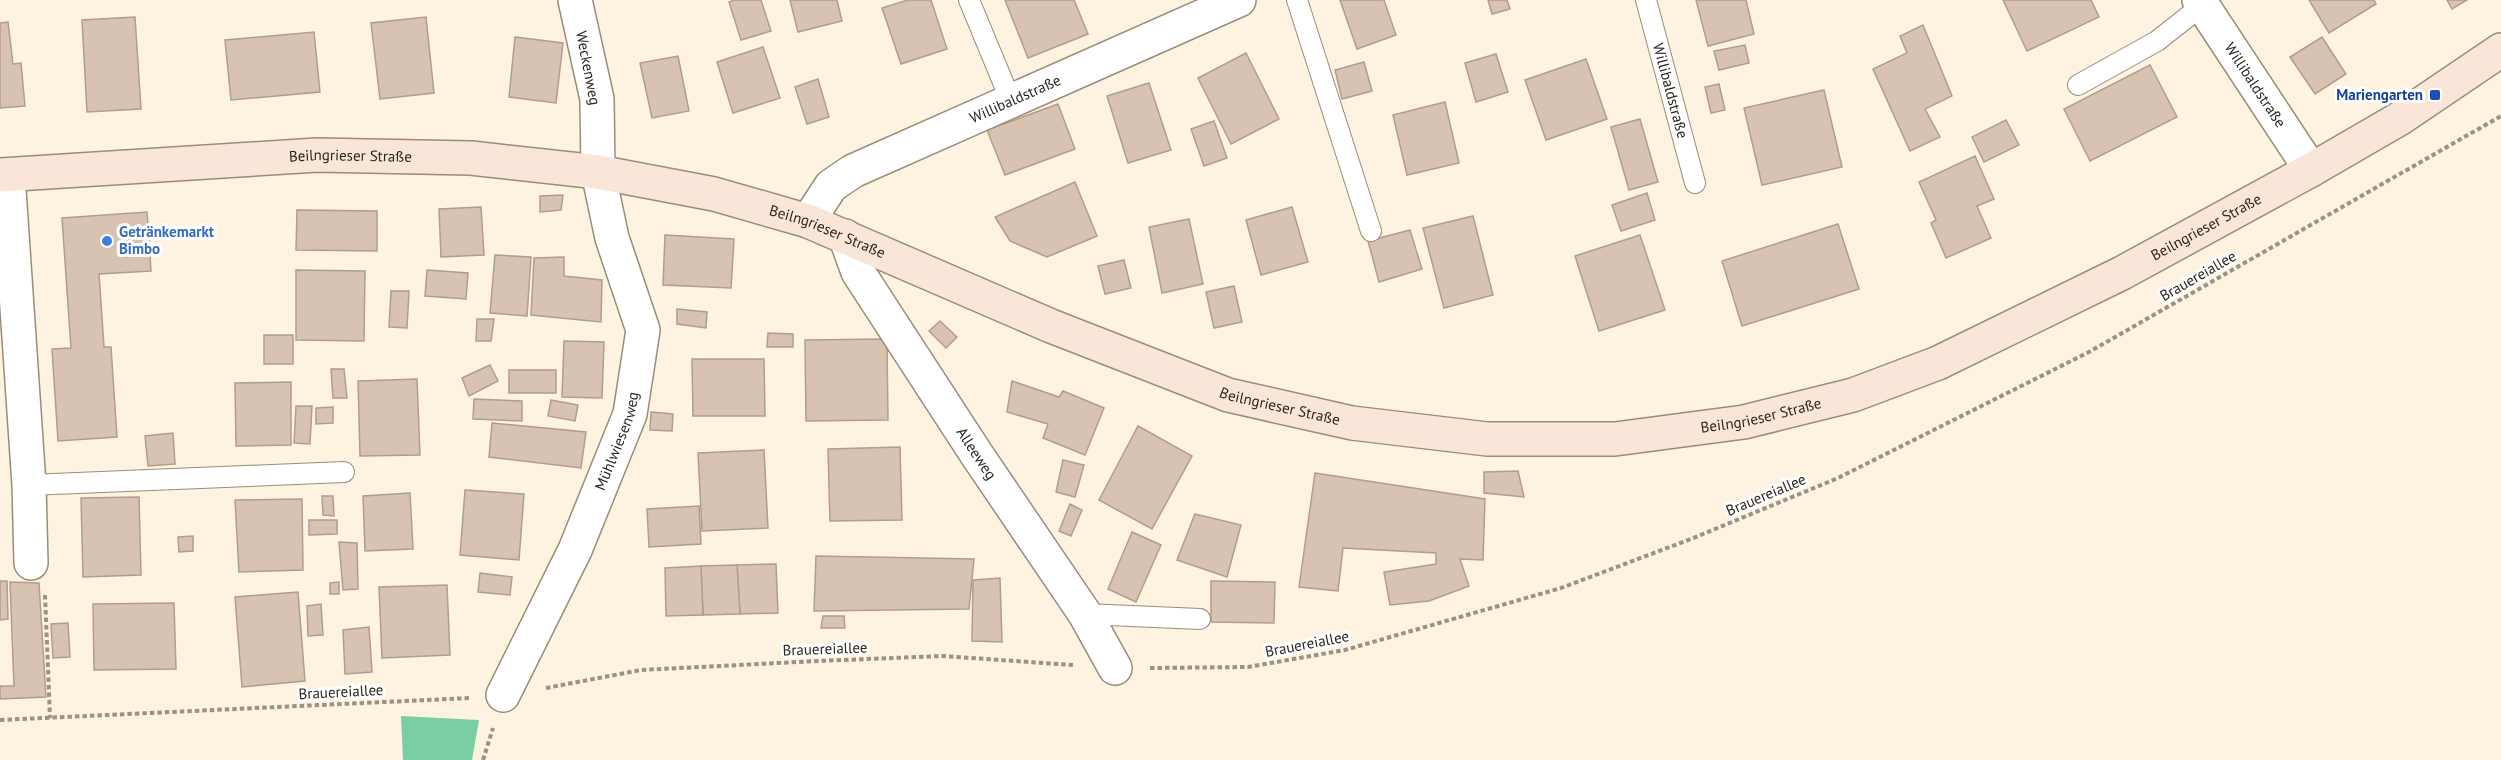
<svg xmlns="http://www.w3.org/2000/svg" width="2501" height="760" font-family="'PT Sans',sans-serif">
	<rect width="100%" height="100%" fill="#fef3e1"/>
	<polygon fill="#79cea3" points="401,716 479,720 472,760 403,760"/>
	<g fill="#d8c2b2" stroke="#b29c8d" stroke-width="1.5">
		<polygon points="735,0 761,0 771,31 741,40 729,2"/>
		<polygon points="790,0 837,0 842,21 798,32"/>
		<polygon points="908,0 931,0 947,49 901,64 882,8"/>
		<polygon points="1005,0 1074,0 1088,34 1028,58"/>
		<polygon points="1340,0 1384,0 1396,35 1357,49"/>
		<polygon points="1488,0 1507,0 1510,9 1492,14"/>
		<polygon points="1696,0 1746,0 1754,34 1708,46"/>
		<polygon points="2003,0 2091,0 2099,17 2027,51"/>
		<polygon points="2309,0 2374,0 2376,4 2329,33"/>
		<polygon points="2447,0 2467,0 2452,9"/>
		<polygon points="135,17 141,109 87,112 82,20"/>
		<polygon points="426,17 434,93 380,99 371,23"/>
		<polygon points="8,22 13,64 21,63 25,106 0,108 0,23"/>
		<polygon points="1923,25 1952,96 1925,109 1940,137 1910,151 1873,69 1907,53 1900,36"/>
		<polygon points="314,32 320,92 231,100 225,40"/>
		<polygon points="515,37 563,43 556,103 509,97"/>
		<polygon points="2322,37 2346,74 2315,94 2290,57"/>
		<polygon points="1745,45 1749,63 1719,70 1714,51"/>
		<polygon points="763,47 780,98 733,113 717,62"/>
		<polygon points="1246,53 1279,119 1231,144 1198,78"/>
		<polygon points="1496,54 1508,92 1476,102 1465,63"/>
		<polygon points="678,56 689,111 652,118 640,63"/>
		<polygon points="1586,59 1607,119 1546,140 1525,80"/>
		<polygon points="1364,62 1372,91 1342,99 1335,70"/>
		<polygon points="2150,65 2177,117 2090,161 2064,109"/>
		<polygon points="818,79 829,117 807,124 795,87"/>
		<polygon points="1149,83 1171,150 1128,163 1107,96"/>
		<polygon points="1719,84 1725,110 1711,113 1705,87"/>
		<polygon points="1824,90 1842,167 1762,185 1744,108"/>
		<polygon points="1445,102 1459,163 1407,175 1393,115"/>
		<polygon points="1058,104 1075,149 1005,175 987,130"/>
		<polygon points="1640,119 1658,182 1629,190 1611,127"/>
		<polygon points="2006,120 2019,145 1984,162 1972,137"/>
		<polygon points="1214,121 1227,158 1204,166 1191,129"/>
		<polygon points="1975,156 1994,199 1977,206 1991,238 1946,258 1931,223 1936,220 1919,182"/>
		<polygon points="1075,182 1097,236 1047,257 1010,241 995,217"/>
		<polygon points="1647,193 1655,220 1621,231 1612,205"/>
		<polygon points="563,195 561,210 540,212 540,196"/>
		<polygon points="481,207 484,255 441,257 439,209"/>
		<polygon points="1292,207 1308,262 1261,275 1246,220"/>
		<polygon points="297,210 377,211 377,251 296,250"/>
		<polygon points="147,212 151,271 99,274 104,347 111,347 117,437 58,441 52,349 71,348 62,218"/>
		<polygon points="1473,216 1493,295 1444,308 1423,228"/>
		<polygon points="1189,219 1203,284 1162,293 1149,227"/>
		<polygon points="1838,224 1859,289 1742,326 1722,261"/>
		<polygon points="1410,230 1422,269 1379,282 1368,241"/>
		<polygon points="665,235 734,239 731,288 663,285"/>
		<polygon points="1640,235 1665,310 1599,331 1575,256"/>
		<polygon points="495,255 531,257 527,316 490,313"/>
		<polygon points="564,257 564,276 602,280 601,322 531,315 534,258"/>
		<polygon points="1124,260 1131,288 1105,294 1098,266"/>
		<polygon points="296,270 365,271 364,341 296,340"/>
		<polygon points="427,270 468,273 466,299 425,296"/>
		<polygon points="1234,286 1242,322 1214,328 1206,292"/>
		<polygon points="391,291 409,291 407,328 389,327"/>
		<polygon points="677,309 707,312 706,328 677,324"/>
		<polygon points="477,319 494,319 491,341 476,341"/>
		<polygon points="940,321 957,337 946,348 929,331"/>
		<polygon points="768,333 793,334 793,347 767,347"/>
		<rect x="264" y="335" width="29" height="29"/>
		<polygon points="887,339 888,420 806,421 805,340"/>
		<polygon points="564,341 604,342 602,398 562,397"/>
		<polygon points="692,359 764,359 765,416 693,416"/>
		<polygon points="490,365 498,381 469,396 462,378"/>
		<polygon points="331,369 344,369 347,398 333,398"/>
		<rect x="509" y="370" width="47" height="23"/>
		<polygon points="417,379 420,455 360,456 358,381"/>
		<polygon points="1012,381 1059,397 1063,391 1104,408 1085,455 1043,438 1048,424 1007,412"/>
		<polygon points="291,382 291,445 236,446 235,383"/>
		<polygon points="474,399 522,401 522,421 473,419"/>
		<polygon points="551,400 578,405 575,421 548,416"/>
		<polygon points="296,406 312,406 310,444 294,443"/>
		<polygon points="333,407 333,423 316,424 316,408"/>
		<polygon points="651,412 673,414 672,431 650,430"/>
		<polygon points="492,423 586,432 581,468 489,457"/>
		<polygon points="1138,426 1192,456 1152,529 1099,500"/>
		<polygon points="173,433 175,464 148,466 145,436"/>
		<polygon points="900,447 902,520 830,521 828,449"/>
		<polygon points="764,450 768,528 702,531 698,453"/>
		<polygon points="1063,460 1084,465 1075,497 1056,492"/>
		<polygon points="1518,471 1524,497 1484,493 1484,472"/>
		<polygon points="1315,473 1485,499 1483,560 1460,559 1469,586 1429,601 1390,605 1384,572 1436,564 1436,553 1343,548 1338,591 1299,587"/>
		<polygon points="465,490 524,494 519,560 460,555"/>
		<polygon points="410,493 413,549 365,551 363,496"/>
		<polygon points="322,496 333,496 334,516 323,515"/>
		<polygon points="139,497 141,575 83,577 81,498"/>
		<polygon points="302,499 303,570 239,572 235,500"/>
		<polygon points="1070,504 1082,510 1071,536 1059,531"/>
		<polygon points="699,506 701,544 649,547 647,509"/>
		<polygon points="1195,514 1241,525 1227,577 1177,560"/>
		<polygon points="309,520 337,520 337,534 309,535"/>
		<polygon points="1132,532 1161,545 1136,602 1108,589"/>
		<polygon points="193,536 193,551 179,552 178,537"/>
		<polygon points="339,542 357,543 358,589 343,590"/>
		<polygon points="816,556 974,559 969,609 814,611"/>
		<polygon points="776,564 778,613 740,614 737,565"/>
		<polygon points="737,565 740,614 703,615 701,566"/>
		<polygon points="701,566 703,615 666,616 665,568"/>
		<polygon points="480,573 512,577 510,595 478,592"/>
		<polygon points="1000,578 1002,642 972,641 973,580"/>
		<polygon points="0,581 7,581 8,619 0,620"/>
		<polygon points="1211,581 1275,582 1274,623 1211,622"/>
		<polygon points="10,582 39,583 46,697 0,699 0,686 14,686"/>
		<polygon points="339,582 339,594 330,594 330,583"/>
		<polygon points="447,585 450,655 382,658 379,587"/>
		<polygon points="298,592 305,681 242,687 235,597"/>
		<polygon points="174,603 176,669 94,670 93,604"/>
		<polygon points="321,604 323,635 308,636 307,606"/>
		<polygon points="823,616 844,616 845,628 821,628"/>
		<polygon points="68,623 70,657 53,658 51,624"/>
		<polygon points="369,627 372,672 345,674 343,630"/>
	</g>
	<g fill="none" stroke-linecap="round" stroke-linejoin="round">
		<g stroke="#998d78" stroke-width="22">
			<g id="lane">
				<polyline points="969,0 1010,99"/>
				<polyline points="1297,0 1371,231"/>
				<path id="s1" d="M1646,0L1695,183"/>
				<polyline points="2078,85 2157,41 2209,0"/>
				<polyline points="29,485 344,472"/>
				<polyline points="1085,614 1200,619"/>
			</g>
		</g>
		<g stroke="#998d78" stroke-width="36">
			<g id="street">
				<path id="s2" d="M2199,0L2311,170"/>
				<polyline points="8,175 29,485 31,563"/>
				<path id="s3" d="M808,221L831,186L853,171L1239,0"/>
				<path id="s4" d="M845,236L858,272L977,455L1085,614L1115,668"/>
				<path id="s5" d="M503,695L575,550L630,414L643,330L612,238L598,172L597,99L575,0"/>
			</g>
		</g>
		<g stroke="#998d78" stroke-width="36">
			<g id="secondary">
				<path id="s6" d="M0,175L317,155L471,158L598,172L714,194L808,221L1051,326L1228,395L1352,423L1487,439H1615L1744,422L1853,395L1938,363L2122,273L2311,170L2399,119L2501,50"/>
			</g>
		</g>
		<g stroke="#9a9285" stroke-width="4" stroke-dasharray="4.5 3" stroke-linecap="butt">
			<polyline points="45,595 50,718"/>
			<polyline points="1150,668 1248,667 1345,650 1561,588 1691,539 1838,478 2089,352 2501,116"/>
			<polyline points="546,688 641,670 818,661 942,656 1073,665"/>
			<polyline points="0,720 470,698"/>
			<polyline points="483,760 493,728"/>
		</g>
		<use href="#lane" stroke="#fff" stroke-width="20"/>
		<use href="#street" stroke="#fff" stroke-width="33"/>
		<use href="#secondary" stroke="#fae6d8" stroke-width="33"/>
	</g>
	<rect fill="#1a4fb4" stroke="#fff" stroke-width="2" x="2429" y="89" width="12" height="12" rx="3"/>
	<circle fill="#3f7fe0" stroke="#fff" stroke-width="2" cx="107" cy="241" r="6"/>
	<g text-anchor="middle" stroke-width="6" stroke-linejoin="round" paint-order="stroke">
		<g font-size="15" fill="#2b261e" stroke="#fff">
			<text transform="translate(588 68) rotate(79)" y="5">Weckenweg</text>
			<text dy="5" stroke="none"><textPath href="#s2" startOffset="102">Willibaldstraße</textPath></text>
			<text dy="5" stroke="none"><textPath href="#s1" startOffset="94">Willibaldstraße</textPath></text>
			<text dy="5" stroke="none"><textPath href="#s3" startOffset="246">Willibaldstraße</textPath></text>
			<text dy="5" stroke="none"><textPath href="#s6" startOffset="351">Beilngrieser Straße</textPath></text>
			<text dy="5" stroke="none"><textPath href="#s6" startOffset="2295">Beilngrieser Straße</textPath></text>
			<text dy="5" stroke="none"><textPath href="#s6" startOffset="837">Beilngrieser Straße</textPath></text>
			<text transform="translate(2198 276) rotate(-30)" y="5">Brauereiallee</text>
			<text dy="5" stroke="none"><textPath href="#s6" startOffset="1323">Beilngrieser Straße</textPath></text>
			<text dy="5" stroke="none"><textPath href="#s6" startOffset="1809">Beilngrieser Straße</textPath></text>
			<text dy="5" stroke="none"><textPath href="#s5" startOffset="279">Mühlwiesenweg</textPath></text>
			<text dy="5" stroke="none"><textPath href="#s4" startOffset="255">Alleeweg</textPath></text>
			<text transform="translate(1766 495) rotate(-23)" y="5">Brauereiallee</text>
			<text transform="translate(1307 644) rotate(-11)" y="5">Brauereiallee</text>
			<text transform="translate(825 649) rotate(-2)" y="5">Brauereiallee</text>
			<text transform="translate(341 692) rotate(-3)" y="5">Brauereiallee</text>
		</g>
		<g font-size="15" font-weight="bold" fill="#164399" stroke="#fff" text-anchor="end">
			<text x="2423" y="100">Mariengarten</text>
		</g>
		<g font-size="15" font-weight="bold" fill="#366cbe" stroke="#fff" text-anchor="start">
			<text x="119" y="237">Getränkemarkt<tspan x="119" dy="17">Bimbo</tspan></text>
		</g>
	</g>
</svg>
